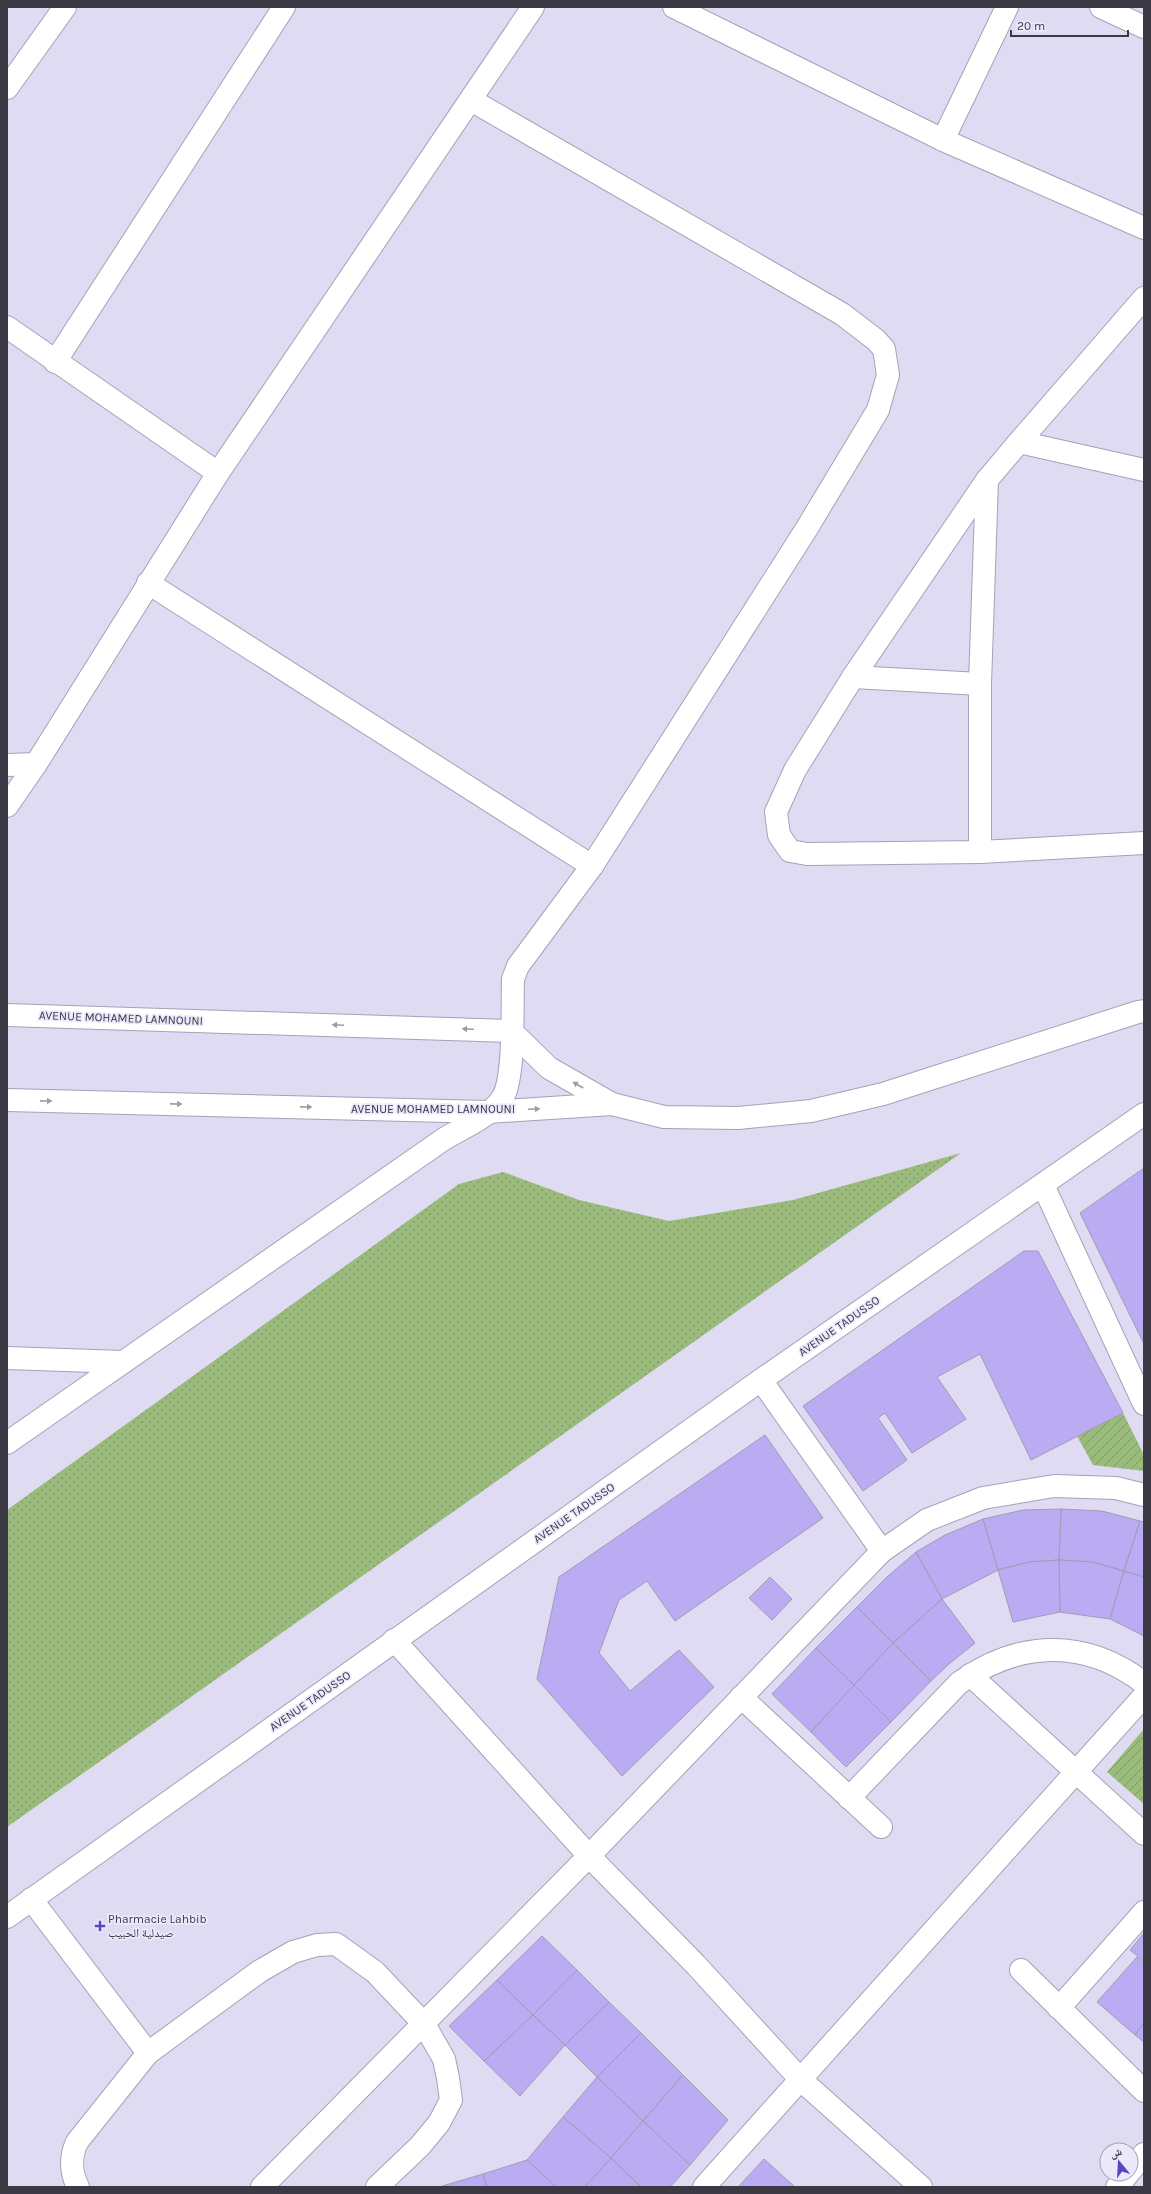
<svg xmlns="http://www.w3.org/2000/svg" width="1151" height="2194" font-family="Karla,'Noto Naskh Arabic',sans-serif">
	<defs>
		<pattern id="grass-dots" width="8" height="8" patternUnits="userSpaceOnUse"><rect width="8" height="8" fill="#9abb7c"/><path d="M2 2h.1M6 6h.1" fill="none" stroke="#7f9967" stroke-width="1.8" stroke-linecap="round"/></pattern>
		<pattern id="garden-furrows" width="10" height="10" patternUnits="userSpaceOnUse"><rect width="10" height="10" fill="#9abb7c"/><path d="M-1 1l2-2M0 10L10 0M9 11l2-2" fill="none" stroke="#7f9967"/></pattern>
	</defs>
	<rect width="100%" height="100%" fill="#dfdbf3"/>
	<polygon fill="url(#grass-dots)" points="961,1153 7,1827 7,1510 459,1184 503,1172 579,1200 669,1221 793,1200"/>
	<g fill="url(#garden-furrows)">
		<polygon points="1123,1413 1144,1455 1144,1471 1093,1465 1077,1436"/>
		<polygon points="1144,1729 1144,1804 1107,1772"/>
	</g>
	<g fill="#baabf3" stroke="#a09cb3">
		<polygon points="1144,1168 1144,1344 1080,1213"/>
		<polygon points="1024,1251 1038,1251 1123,1413 1031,1460 980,1354 937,1377 966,1419 912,1453 885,1413 878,1418 907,1460 863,1491 803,1406"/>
		<polygon points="765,1435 823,1518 675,1621 647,1581 619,1600 599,1653 630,1691 679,1650 714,1687 622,1776 537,1679 559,1577"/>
		<polygon points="1061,1509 1102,1511 1140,1521 1124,1571 1092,1562 1059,1560"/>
		<polygon points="1061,1509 1059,1560 1029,1562 998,1570 983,1519 1023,1510"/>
		<polygon points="983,1519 998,1570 942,1599 916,1552 945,1535"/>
		<polygon points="1140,1521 1144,1522 1144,1577 1124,1571"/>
		<polygon points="916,1552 942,1599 893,1643 857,1607 888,1576"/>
		<polygon points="1059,1560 1092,1562 1124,1571 1110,1619 1060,1612"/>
		<polygon points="1059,1560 1060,1612 1013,1622 998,1570 1029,1562"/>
		<polygon points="1124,1571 1144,1577 1144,1636 1110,1619"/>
		<polygon points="770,1577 792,1599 772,1620 749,1598"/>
		<polygon points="942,1599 975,1643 949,1664 931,1681 893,1643"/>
		<polygon points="857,1607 893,1643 854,1685 816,1648"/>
		<polygon points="893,1643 931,1681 891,1722 854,1685"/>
		<polygon points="816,1648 854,1685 811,1732 772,1694"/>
		<polygon points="854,1685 891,1722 846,1767 811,1732"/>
		<polygon points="1144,1933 1144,1961 1130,1950"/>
		<polygon points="542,1936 577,1970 533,2015 497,1980"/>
		<polygon points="1137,1957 1144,1963 1144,2023 1135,2035 1097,2002"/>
		<polygon points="577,1970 609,2002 565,2045 533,2015"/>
		<polygon points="497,1980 533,2015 484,2061 449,2026"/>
		<polygon points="609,2002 641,2033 597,2077 565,2045"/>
		<polygon points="533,2015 565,2045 520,2096 484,2061"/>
		<polygon points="1144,2023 1144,2042 1135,2035"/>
		<polygon points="641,2033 683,2075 643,2121 597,2077"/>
		<polygon points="683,2075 728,2120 690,2165 643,2121"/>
		<polygon points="597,2077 643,2121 611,2158 563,2117"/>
		<polygon points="563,2117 611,2158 585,2187 556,2187 527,2160"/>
		<polygon points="643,2121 690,2165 670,2187 641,2187 611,2158"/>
		<polygon points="611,2158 641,2187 585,2187"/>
		<polygon points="764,2159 795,2187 738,2187"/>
		<polygon points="527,2160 556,2187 487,2187 483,2174"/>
		<polygon points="483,2174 487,2187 439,2187"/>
	</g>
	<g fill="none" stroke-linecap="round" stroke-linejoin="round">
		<g stroke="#a5a1b7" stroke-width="24">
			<g id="minor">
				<polyline points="674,7 943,140 1144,228"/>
				<polyline points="1101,7 1144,27"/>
				<polyline points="7,88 65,7"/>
				<polyline points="943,140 1007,7"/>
				<polyline points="1144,298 1019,442 987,480 853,677 795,770 776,812 779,835 790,851 807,854 980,852 1144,843"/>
				<polyline points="7,327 218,473"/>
				<polyline points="55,362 284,7"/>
				<polyline points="1019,442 1144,470"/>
				<polyline points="148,583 592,866"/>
				<polyline points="853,677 980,684"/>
				<polyline points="7,765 36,764"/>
				<polyline points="7,806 36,764 218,473 533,7"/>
				<polyline points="980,852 980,684 987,480"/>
				<polyline points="7,1015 511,1031 549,1068 612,1104 664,1117 738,1118 811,1111 883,1094 1138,1012 1144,1011"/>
				<polyline points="7,1100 488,1112 612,1104"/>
				<polyline points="1043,1185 1144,1404"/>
				<polyline points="7,1358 123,1362"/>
				<polyline points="761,1380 882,1551"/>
				<path d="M7,1443L444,1139C462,1128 492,1116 503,1097C515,1076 512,1006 513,979L518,966L592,866L807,528L878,410L888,375L884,349L876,340L842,314L471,100"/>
				<polyline points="394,1640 589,1856 696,1965 801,2080 921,2187"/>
				<polyline points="970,1675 1144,1834"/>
				<polyline points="741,1697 881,1827"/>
				<path d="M849,1798L959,1683C1019,1640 1085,1638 1144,1683"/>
				<polyline points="31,1899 148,2053"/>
				<polyline points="7,1917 761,1380 1144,1114"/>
				<polyline points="1021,1970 1144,2091"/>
				<polyline points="1059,2008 1144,1912"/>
				<polyline points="1131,2170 1144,2154"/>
				<path d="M78,2187C70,2171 70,2157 77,2142L148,2053L260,1971L293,1952L317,1945L336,1944L375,1972L424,2024L444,2059L448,2078L451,2100L439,2123L420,2146L377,2187"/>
				<polyline points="262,2187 589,1856 882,1551 927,1520 983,1498 1054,1486 1116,1488 1144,1495"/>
				<polyline points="704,2187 1144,1696"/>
				<polyline points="1117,2187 1128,2174"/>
			</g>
		</g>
		<use href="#minor" stroke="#fff" stroke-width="22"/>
	</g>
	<defs><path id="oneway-solid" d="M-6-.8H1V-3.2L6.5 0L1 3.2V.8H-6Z"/></defs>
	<g fill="#9d9ca1">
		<use href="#oneway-solid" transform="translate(338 1025) rotate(-178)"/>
		<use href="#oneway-solid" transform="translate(468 1029) rotate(-178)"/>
		<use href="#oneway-solid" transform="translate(578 1085) rotate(-150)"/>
		<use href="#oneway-solid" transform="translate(46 1101) rotate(1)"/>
		<use href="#oneway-solid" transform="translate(176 1104) rotate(1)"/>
		<use href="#oneway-solid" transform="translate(306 1107) rotate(1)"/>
		<use href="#oneway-solid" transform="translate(534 1109) rotate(-3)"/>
	</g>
	<path fill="#5f44bd" stroke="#ece8fc" stroke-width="1.5" d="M98 1920h4v4h4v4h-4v4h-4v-4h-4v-4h4z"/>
	<g text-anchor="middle" stroke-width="3.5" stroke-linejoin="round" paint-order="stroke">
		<g font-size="12" fill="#3b3943" stroke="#ece8fc">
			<text transform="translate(121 1018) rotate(2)" y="4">AVENUE MOHAMED LAMNOUNI</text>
			<text x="433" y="1113">AVENUE MOHAMED LAMNOUNI</text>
			<text transform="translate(839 1326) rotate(-35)" y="4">AVENUE TADUSSO</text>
			<text transform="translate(574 1513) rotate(-35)" y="4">AVENUE TADUSSO</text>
			<text transform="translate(310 1701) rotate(-35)" y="4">AVENUE TADUSSO</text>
		</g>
		<g font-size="12" fill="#3b3943" stroke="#ece8fc" text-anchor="start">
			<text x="108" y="1923">Pharmacie Lahbib<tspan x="108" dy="14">صيدلية الحبيب</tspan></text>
		</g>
	</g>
	<rect width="1151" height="2194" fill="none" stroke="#3b3943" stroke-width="16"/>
	<g transform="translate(1119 2162) rotate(342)"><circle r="19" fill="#ece8fc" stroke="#a5a2b2"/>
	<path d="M0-3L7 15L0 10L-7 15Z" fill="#5f44bd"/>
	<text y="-6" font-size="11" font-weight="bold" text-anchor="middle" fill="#3b3943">ش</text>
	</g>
	<path d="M1011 30v6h117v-6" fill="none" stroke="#3b3943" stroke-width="2"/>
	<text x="1017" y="30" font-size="12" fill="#3b3943" stroke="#ece8fc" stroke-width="3" paint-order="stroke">20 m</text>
</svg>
